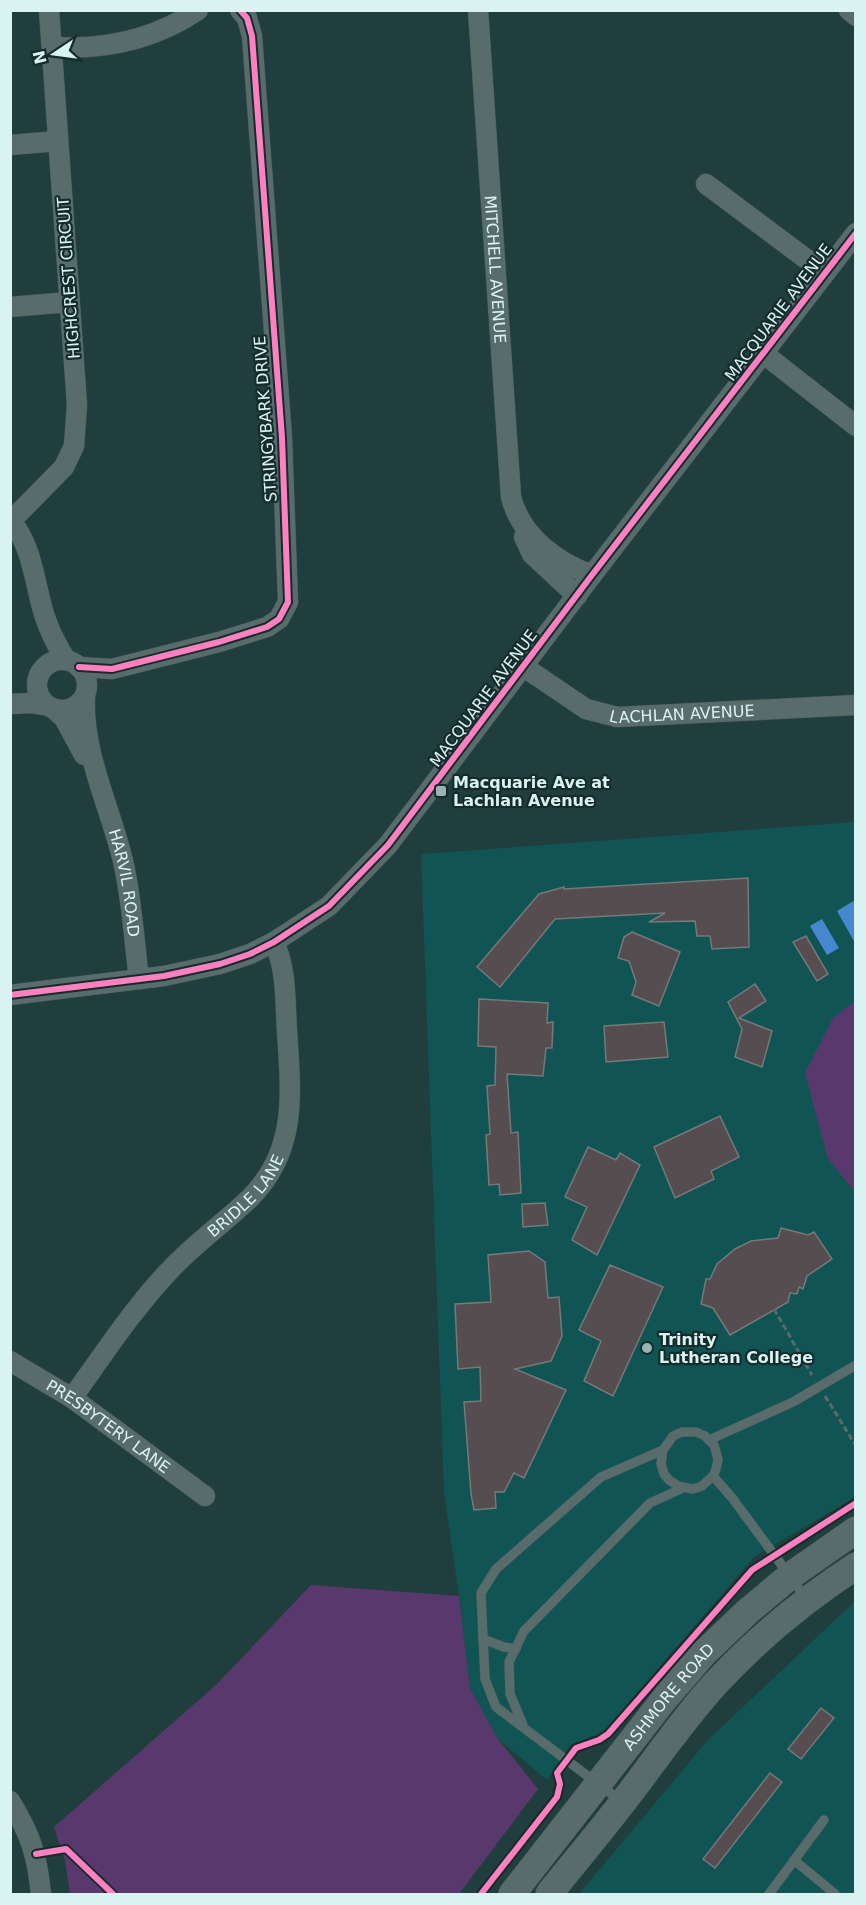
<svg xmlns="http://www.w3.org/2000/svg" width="866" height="1905" font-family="'DejaVu Sans',sans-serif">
	<rect width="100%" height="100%" fill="#203e3d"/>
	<g fill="#105453">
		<polygon points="855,822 855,1497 754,1557 603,1732 570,1745 547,1780 498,1739 470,1688 459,1596 444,1493 421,854"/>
		<polygon points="855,1601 855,1894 579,1894 707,1741"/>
	</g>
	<g fill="#59396d">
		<polygon points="855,1001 855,1192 828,1159 805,1073 833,1018"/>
		<polygon points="311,1585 459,1596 470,1688 498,1739 538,1789 459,1894 70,1894 65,1860 54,1827 216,1685"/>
	</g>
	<g fill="#4787d0">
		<polygon points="855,900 855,943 837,911"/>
		<polygon points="822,919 839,948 827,955 810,926"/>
	</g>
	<g fill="#554d50" stroke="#75797a" stroke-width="1.5">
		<polygon points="748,878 749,947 712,949 710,936 697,936 695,921 649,922 665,913 555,919 500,987 477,967 539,894 564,887 564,889"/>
		<polygon points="632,932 680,952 659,1006 632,995 636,982 629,961 618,958 624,937"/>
		<polygon points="806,936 828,974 817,981 793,942"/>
		<polygon points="755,984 766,1001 739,1018 772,1031 762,1067 735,1057 742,1029 728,1002"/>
		<polygon points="479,999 548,1003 547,1023 553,1022 552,1048 546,1048 543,1076 507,1074 511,1133 518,1132 521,1193 500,1195 499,1184 489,1185 486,1135 490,1134 487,1086 495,1085 496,1047 478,1046"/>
		<polygon points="664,1022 668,1057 606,1062 604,1026"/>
		<polygon points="720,1116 739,1157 711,1171 714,1179 675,1198 654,1147"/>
		<polygon points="588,1147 616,1160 620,1153 640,1165 597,1255 572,1240 587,1207 565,1197"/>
		<polygon points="545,1203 548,1225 523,1227 522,1204"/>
		<polygon points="781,1228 808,1235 814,1232 832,1259 807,1276 803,1289 799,1287 797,1294 790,1293 788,1302 730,1335 713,1308 701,1304 706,1279 710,1279 717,1264 735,1249 751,1241 778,1238"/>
		<polygon points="529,1251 545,1262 548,1298 559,1297 562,1336 551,1361 515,1369 566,1390 524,1478 514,1473 504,1492 495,1492 496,1508 474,1510 471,1494 464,1402 481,1401 480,1367 458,1369 455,1304 491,1302 488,1255"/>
		<polygon points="610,1265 663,1287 613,1396 584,1381 601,1341 579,1330"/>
		<polygon points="821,1708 834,1718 801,1759 788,1749"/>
		<polygon points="770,1773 782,1782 715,1868 703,1859"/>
	</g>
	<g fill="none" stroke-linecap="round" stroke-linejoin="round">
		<g stroke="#425959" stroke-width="10">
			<g id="service">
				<polyline points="709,1440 793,1402 856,1365"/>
				<polyline points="713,1476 733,1499 806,1598"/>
				<polyline points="483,1639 504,1647 516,1649"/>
				<polyline points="523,1725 510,1694 509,1662 524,1631 650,1503 683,1488"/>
				<polyline points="621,1801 496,1707 485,1679 481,1593 496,1569 601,1477 663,1450 673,1436 682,1432 696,1432 705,1436 714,1445 718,1459 716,1469 713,1476 702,1486 693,1489 678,1486 669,1480 664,1474 661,1464 663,1450"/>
				<polyline points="794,1860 835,1894"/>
				<polyline points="769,1894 824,1820"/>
			</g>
		</g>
		<g stroke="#425959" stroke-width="21">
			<g id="minor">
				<path id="s1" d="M478,10L511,497C521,536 556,562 592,575"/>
				<polyline points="849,10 856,16"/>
				<path d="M52,47C104,50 154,40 198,10"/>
				<polyline points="10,145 58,141"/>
				<polyline points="706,184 825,273"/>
				<polyline points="10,307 69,302"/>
				<polyline points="764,354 856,426"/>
				<path d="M10,520C33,546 34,582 44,614C49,630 57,646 66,660"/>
				<polyline points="11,521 64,467 74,446 77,405 49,10"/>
				<polyline points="524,537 532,554 577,596"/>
				<circle cx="62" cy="685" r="25"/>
				<polyline points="79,667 112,669 219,642 267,627 279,619 288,602 282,438 252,36 247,18 240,10"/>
				<path id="s2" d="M524,667L586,709L617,717L856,705"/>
				<path id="s3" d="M85,696C82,753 110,806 123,861C132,899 134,940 139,979"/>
				<polyline points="10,704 31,703 48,706"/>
				<polyline points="55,710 64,718 84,755"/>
				<polyline points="10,995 164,976 220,964 250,954 274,942 329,906 388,845 592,575 856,233"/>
				<path id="s4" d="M10,1361L72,1398L205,1496"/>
				<path id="s5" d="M72,1398C103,1355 133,1309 169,1271C194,1244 224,1223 250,1198C298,1150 291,1093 287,1031C285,1001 287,970 274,942"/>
				<path d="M10,1801C31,1835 37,1855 41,1894"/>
			</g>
		</g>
		<g stroke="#425959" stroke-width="28">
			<g id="secondary">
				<path id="s6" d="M512,1894L666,1697L704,1653L747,1612L790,1576L856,1530"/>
				<path d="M549,1894C573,1864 599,1833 623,1802C654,1762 682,1720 716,1683C757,1639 805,1599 856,1566"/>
			</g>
		</g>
		<g stroke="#576b6b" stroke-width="3" stroke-dasharray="6 3" stroke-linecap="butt">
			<polyline points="774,1309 812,1375"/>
			<polyline points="825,1396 856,1446"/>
		</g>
		<use href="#service" stroke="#586c6c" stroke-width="9"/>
		<use href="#minor" stroke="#586c6c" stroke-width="20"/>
		<use href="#secondary" stroke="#586c6c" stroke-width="27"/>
		<g stroke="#162c2c" stroke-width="10">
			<g id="cycleway">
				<polyline points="79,667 112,669 219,642 267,627 279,619 288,602 282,438 252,36 247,18 240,10"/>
				<polyline points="10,995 164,976 220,964 250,954 274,942 329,906 388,845 592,575 856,233"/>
				<polyline points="36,1854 66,1849 113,1894"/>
				<polyline points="481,1894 557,1797 560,1784 557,1773 576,1748 599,1740 608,1734 752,1570 856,1503"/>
			</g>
		</g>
		<use href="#cycleway" stroke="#ff80c0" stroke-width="6"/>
	</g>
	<g fill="#98b4b3" stroke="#162c2c" stroke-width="2">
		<rect x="435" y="785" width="12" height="12" rx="3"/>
		<circle cx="647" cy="1348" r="6"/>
	</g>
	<g text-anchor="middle" stroke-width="4.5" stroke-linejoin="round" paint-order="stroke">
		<g font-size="16" fill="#d8f3f2" stroke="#162c2c">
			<text dy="6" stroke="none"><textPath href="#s1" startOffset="260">MITCHELL AVENUE</textPath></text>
			<text transform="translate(68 278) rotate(-94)" y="6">HIGHCREST CIRCUIT</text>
			<text transform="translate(778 312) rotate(-53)" y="6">MACQUARIE AVENUE</text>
			<text transform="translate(265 419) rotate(-94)" y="6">STRINGYBARK DRIVE</text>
			<text transform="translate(483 698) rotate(-53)" y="6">MACQUARIE AVENUE</text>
			<text dy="6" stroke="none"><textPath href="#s2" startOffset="172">LACHLAN AVENUE</textPath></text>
			<text dy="6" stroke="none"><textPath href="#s3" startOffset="192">HARVIL ROAD</textPath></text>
			<text dy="6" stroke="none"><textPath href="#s5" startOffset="268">BRIDLE LANE</textPath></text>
			<text dy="6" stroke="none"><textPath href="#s4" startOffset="118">PRESBYTERY LANE</textPath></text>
			<text dy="6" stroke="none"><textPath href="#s6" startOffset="252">ASHMORE ROAD</textPath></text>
		</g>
		<g font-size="16" font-weight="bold" fill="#d8f3f2" stroke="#162c2c" text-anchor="start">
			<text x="453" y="788">Macquarie Ave at<tspan x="453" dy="18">Lachlan Avenue</tspan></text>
			<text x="659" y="1345">Trinity<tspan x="659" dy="18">Lutheran College</tspan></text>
		</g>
	</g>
	<rect width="866" height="1905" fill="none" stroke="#d8f3f2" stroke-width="24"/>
	<g transform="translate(54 54) rotate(257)" stroke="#162c2c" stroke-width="4.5" paint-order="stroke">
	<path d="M0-4.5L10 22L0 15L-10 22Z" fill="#d8f3f2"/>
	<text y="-9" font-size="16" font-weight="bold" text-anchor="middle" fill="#d8f3f2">N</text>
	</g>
</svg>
